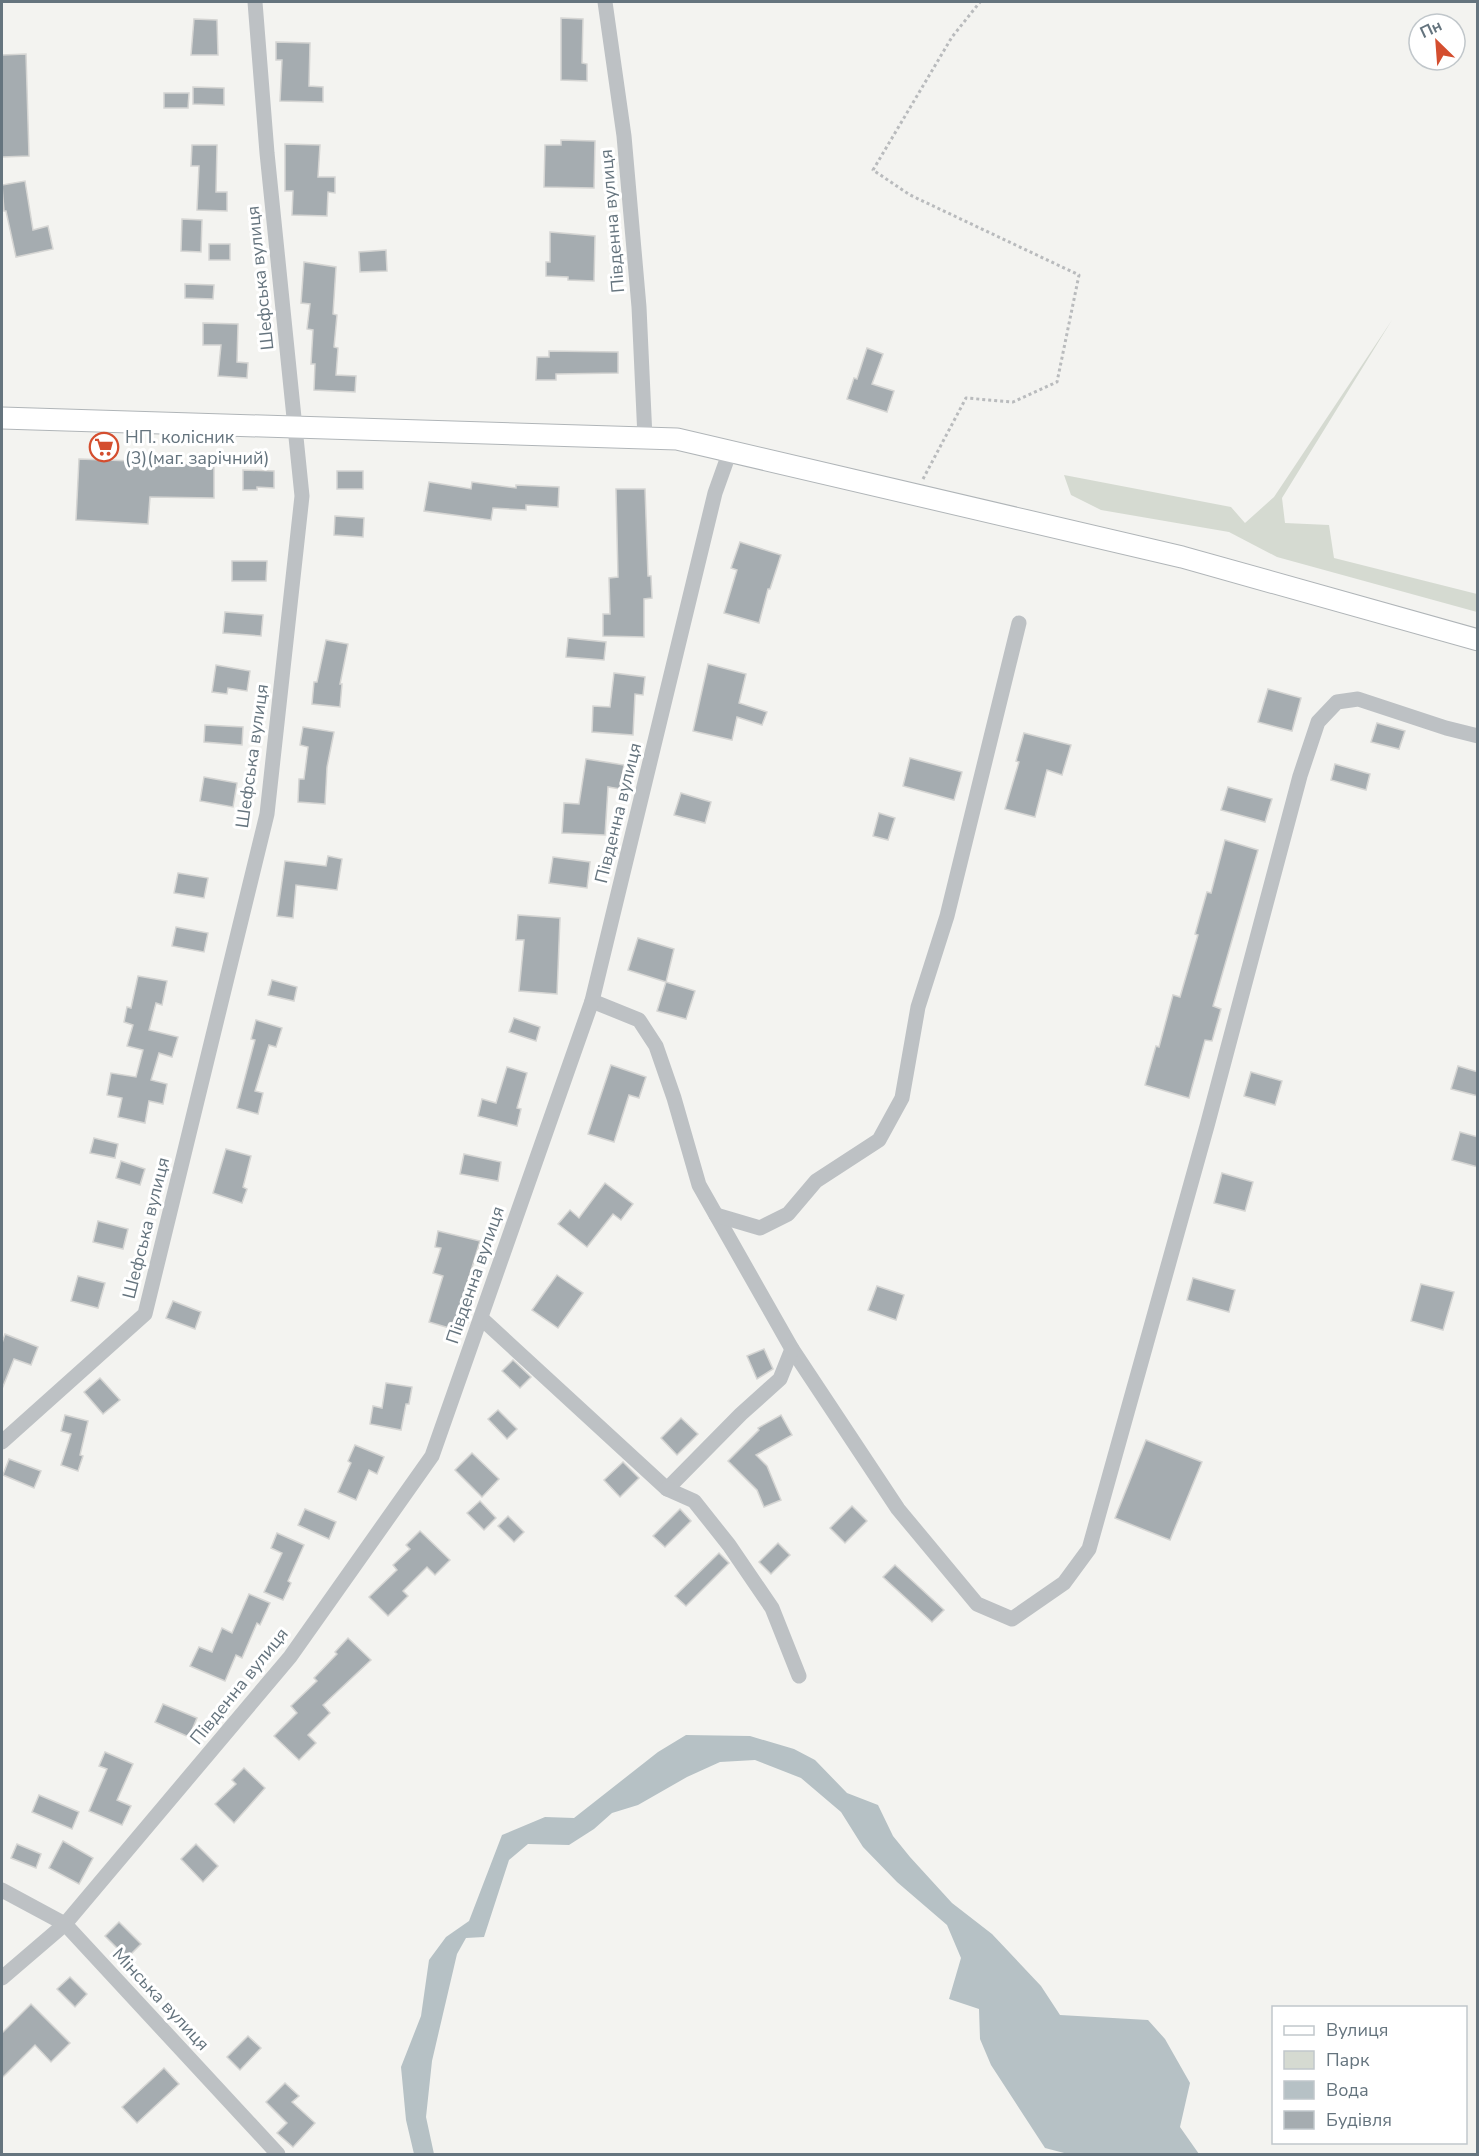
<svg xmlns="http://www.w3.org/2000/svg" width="1479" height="2156" font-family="'Nunito Sans',sans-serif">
	<rect width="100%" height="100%" fill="#f3f3f0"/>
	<polygon fill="#d5dad1" points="1392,320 1282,498 1285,523 1329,525 1334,558 1477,594 1477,612 1277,557 1229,532 1101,510 1071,495 1064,475 1231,507 1245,523 1274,497"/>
	<polygon fill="#b6c1c5" points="686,1735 750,1736 794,1749 815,1760 847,1793 878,1805 893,1836 910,1857 952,1903 992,1934 1041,1986 1060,2015 1148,2020 1165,2039 1190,2083 1180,2127 1199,2154 1068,2154 1045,2148 991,2065 980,2039 979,2009 949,1999 961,1958 947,1925 897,1882 863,1847 841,1812 801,1778 755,1760 720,1762 687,1777 638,1805 612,1813 594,1829 569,1845 528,1844 509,1860 484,1937 466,1938 457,1954 432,2061 426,2117 434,2154 414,2154 406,2120 401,2067 421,2016 429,1960 446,1937 469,1921 502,1835 545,1817 574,1818 658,1752"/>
	<g fill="#a5acb0" stroke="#d5d5d3" stroke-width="1.5">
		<polygon points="561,18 583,19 582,63 587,64 587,81 561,80"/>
		<polygon points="194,19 217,20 218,55 191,55"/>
		<polygon points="276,42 310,43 309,86 323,87 323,102 280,101 282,60 276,60"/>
		<polygon points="26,54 29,156 2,157 2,55"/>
		<polygon points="193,87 224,88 224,105 193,104"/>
		<polygon points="164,93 189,93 188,108 164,108"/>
		<polygon points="561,140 595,141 594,188 544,187 545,145 561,145"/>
		<polygon points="285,144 320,145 318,177 335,177 335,193 328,192 327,216 292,215 293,191 285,191"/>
		<polygon points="192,145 217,145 216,192 227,192 227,211 197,210 199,166 191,166"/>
		<polygon points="25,181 33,230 48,226 53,249 16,257 6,211 4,211 2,185"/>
		<polygon points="182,219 202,220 201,252 181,251"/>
		<polygon points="550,232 595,236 594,281 568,280 568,277 546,276 546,262 550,262"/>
		<rect x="209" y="244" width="21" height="16"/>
		<polygon points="386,250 387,271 360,272 359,252"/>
		<polygon points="304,262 336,267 333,314 337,315 334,347 338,348 336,375 356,376 355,392 314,390 315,364 311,364 313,330 307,329 310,304 301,303"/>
		<polygon points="185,284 214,285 213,299 185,298"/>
		<polygon points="203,323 238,324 237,362 248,363 247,378 218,376 221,345 203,345"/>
		<polygon points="867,348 883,354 872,384 894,391 887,412 847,399 854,378 857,379"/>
		<polygon points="549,351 618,352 618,373 556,374 556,380 536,380 537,357 549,357"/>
		<polygon points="79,459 214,464 214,498 150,497 148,524 76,520"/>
		<polygon points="243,470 274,471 274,488 257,487 257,490 243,490"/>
		<rect x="337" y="471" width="26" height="18"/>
		<polygon points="429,482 471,489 472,482 516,488 516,485 559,487 558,507 526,505 526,510 493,508 491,520 424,511"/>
		<polygon points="616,489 645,489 648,576 651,576 652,598 644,599 644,637 603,636 603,614 610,614 609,578 618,577"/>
		<polygon points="335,516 364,518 363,537 334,535"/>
		<polygon points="740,542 781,555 770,589 768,589 759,623 724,613 737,570 731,568"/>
		<polygon points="232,561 267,561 266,581 232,581"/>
		<polygon points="225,612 263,615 261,636 223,633"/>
		<polygon points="568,638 606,642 604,660 566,657"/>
		<polygon points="326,640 348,644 340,684 342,684 340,707 312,704 314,682 317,682"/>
		<polygon points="708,664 746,674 739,703 767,712 762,725 737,717 732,740 693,731"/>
		<polygon points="216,665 250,671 247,691 228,688 227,694 212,692"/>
		<polygon points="614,673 645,677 643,695 635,694 633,735 592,732 593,706 610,707"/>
		<polygon points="1268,689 1301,698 1292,731 1258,722"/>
		<polygon points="1377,723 1405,731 1399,749 1371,742"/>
		<polygon points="205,725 243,727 242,745 204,742"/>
		<polygon points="303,727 334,732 327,767 325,804 298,802 299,779 304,779 308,747 300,745"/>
		<polygon points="1024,733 1071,745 1062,775 1047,770 1035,817 1005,809 1019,762 1016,761"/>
		<polygon points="910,758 962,772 954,800 903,786"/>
		<polygon points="586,759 624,765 620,789 608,787 605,835 562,833 564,803 579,804"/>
		<polygon points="1335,764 1370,774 1366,790 1331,780"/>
		<polygon points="204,777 237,783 233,807 200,801"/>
		<polygon points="1228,787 1272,799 1265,822 1221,810"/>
		<polygon points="681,793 711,802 705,823 674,815"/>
		<polygon points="879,813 895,818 888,840 873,836"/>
		<polygon points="1225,840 1258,850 1213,1006 1221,1009 1212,1041 1205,1040 1189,1098 1145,1085 1156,1046 1159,1047 1173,995 1180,997 1198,935 1195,934 1207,892 1211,893"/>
		<polygon points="328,856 342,859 337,890 296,885 293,918 277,916 285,861 326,866"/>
		<polygon points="553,857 590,862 587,888 549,883"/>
		<polygon points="178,873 208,878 204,898 174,893"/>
		<polygon points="518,915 560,918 557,994 519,991 524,940 516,940"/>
		<polygon points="176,927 208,933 204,952 172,946"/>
		<polygon points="638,938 674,949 666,982 628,970"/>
		<polygon points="138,976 167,981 162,1005 156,1003 149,1030 178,1037 172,1057 159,1053 151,1080 167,1084 163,1104 149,1101 145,1123 118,1117 122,1098 107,1095 111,1073 136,1077 143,1050 127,1046 133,1025 124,1022 127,1007 131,1008"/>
		<polygon points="272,980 297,987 294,1001 268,995"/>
		<polygon points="666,982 695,991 686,1019 657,1011"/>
		<polygon points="514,1018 540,1027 536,1041 509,1032"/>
		<polygon points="256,1020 282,1028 276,1047 269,1045 255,1091 263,1093 258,1114 237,1108 255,1040 251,1039"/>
		<polygon points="611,1065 646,1077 639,1098 629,1095 614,1142 588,1134"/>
		<polygon points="1458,1066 1478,1072 1478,1096 1451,1089"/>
		<polygon points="507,1067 527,1073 517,1108 521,1109 517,1126 478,1116 482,1099 496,1103"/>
		<polygon points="1251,1072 1282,1081 1275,1105 1244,1096"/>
		<polygon points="1460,1132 1478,1137 1478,1167 1452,1160"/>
		<polygon points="94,1138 118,1144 115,1158 90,1153"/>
		<polygon points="226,1149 251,1156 243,1187 247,1189 242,1203 213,1193"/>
		<polygon points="464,1154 501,1162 498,1181 460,1174"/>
		<polygon points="121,1161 145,1169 140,1185 116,1178"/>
		<polygon points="1222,1173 1253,1182 1245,1211 1214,1203"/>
		<polygon points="605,1183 633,1204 621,1220 613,1214 587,1247 558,1224 570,1210 579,1218"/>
		<polygon points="98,1221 128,1229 123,1249 93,1242"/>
		<polygon points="438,1231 480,1241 460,1307 463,1308 456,1330 429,1322 443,1276 433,1273 441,1248 435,1247"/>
		<polygon points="557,1275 583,1293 558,1328 532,1310"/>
		<polygon points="78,1276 105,1283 98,1308 71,1301"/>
		<polygon points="1193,1278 1235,1290 1229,1312 1187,1300"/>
		<polygon points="1421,1284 1454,1292 1443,1330 1411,1321"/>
		<polygon points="877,1286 904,1295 896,1320 868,1310"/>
		<polygon points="173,1301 201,1312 195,1329 166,1318"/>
		<polygon points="5,1334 38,1347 31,1365 14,1359 2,1389 2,1343"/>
		<polygon points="764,1349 773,1369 757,1379 747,1356"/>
		<polygon points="513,1360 531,1377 520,1388 502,1371"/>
		<polygon points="100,1378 120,1400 103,1414 84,1392"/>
		<polygon points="386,1383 412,1387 409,1404 406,1404 401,1430 370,1424 373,1406 382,1408"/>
		<polygon points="498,1410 517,1429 507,1439 488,1419"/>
		<polygon points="65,1415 88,1421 80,1455 83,1456 78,1471 61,1465 71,1434 61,1431"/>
		<polygon points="781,1415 792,1435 756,1455 767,1466 781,1500 764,1507 757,1490 728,1461 759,1430 758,1428"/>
		<polygon points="681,1418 698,1434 677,1455 661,1438"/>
		<polygon points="1146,1440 1202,1462 1170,1540 1115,1518"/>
		<polygon points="355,1445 384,1457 377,1474 369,1470 356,1500 338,1492 351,1463 348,1461"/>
		<polygon points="472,1453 499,1479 482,1497 455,1470"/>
		<polygon points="9,1459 41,1471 34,1488 3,1475"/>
		<polygon points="623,1462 639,1478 620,1497 604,1480"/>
		<polygon points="480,1501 496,1518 484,1530 467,1513"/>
		<polygon points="852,1506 867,1521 845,1543 830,1528"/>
		<polygon points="305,1509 336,1522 329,1539 298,1525"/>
		<polygon points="680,1509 691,1521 665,1547 653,1536"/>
		<polygon points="508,1516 524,1532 514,1542 498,1526"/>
		<polygon points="420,1531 450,1560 435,1575 427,1567 403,1591 408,1596 388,1616 369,1597 397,1570 393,1565 410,1549 406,1545"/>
		<polygon points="277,1533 304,1545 288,1581 291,1583 283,1600 264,1592 282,1553 271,1548"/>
		<polygon points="778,1543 790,1555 771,1574 759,1562"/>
		<polygon points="719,1553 729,1563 686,1606 675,1596"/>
		<polygon points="895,1565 944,1610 932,1622 883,1577"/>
		<polygon points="249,1594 270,1603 260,1625 257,1623 242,1658 236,1655 225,1681 190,1666 199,1647 212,1652 222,1628 232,1633"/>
		<polygon points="348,1638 371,1660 323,1705 330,1713 308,1735 316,1743 299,1760 274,1736 297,1713 291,1706 317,1681 314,1678 337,1654 335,1652"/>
		<polygon points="163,1704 197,1718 189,1737 155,1722"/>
		<polygon points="105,1752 133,1764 117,1800 131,1806 122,1825 89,1811 107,1769 99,1766"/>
		<polygon points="244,1768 265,1788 234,1823 215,1804 236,1784 232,1780"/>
		<polygon points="39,1795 79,1812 72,1829 32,1812"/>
		<polygon points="63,1841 93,1858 79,1884 49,1868"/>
		<polygon points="17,1844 41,1854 36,1868 11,1858"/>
		<polygon points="196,1844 218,1866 203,1882 181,1859"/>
		<polygon points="119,1922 141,1944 127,1958 105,1936"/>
		<polygon points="70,1977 87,1994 75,2007 57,1989"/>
		<polygon points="31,2004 70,2043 51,2062 35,2045 2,2078 2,2033"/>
		<polygon points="248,2036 261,2048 240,2070 227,2057"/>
		<polygon points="164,2068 179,2084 137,2123 122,2107"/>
		<polygon points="285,2083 299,2096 292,2102 315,2123 293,2147 277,2133 287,2123 266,2102"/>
	</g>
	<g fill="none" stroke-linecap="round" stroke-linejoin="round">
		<g stroke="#b0b5b8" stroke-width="23">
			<polyline id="secondary" points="2,418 677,439 1182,557 1478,640"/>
		</g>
		<polyline stroke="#b9bbbd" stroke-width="3" stroke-dasharray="3 3" stroke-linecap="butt" points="923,479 966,398 1013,402 1057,382 1079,275 910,195 873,170 952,37 980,2"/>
		<g stroke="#bdc1c4" stroke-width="15">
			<polyline points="605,2 624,136 639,307 645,438"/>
			<polyline points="592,1001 639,1020 656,1046 674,1098 699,1185 792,1349 898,1509 977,1604 1012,1619 1064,1583 1089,1549 1207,1126 1300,776 1318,722 1337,702 1358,699 1446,728 1478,736"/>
			<polyline points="716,1215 760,1228 788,1214 816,1181 879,1140 902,1098 918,1007 947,916 1019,623"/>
			<polyline points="481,1318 667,1489 741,1414 780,1379 792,1349"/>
			<polyline points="2,1442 145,1314 267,814 302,496 267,153 255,2"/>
			<polyline points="667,1489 694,1501 729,1545 772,1608 799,1676"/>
			<polyline points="2,1890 65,1924 278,2154"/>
			<polyline points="2,1978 65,1924 290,1657 432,1456 592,1001 715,493 730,451"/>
		</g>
		<use href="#secondary" stroke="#fff" stroke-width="21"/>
	</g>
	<defs>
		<g id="supermarket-ring" transform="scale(1.5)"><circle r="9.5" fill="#fff" stroke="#d44e2f" stroke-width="1.5"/><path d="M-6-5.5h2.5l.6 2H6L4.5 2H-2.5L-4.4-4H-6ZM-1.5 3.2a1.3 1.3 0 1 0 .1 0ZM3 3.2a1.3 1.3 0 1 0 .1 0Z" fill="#d44e2f"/></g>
	</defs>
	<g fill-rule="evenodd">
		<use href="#supermarket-ring" x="104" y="447"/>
	</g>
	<g text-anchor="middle" stroke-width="6" stroke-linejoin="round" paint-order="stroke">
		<g font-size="18" fill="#65747e" stroke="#fff">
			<text transform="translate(612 221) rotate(-95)" y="6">Південна вулиця</text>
			<text transform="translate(260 278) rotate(-96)" y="6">Шефська вулиця</text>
			<text transform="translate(252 756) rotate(-82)" y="6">Шефська вулиця</text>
			<text transform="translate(618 813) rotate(-76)" y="6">Південна вулиця</text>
			<text transform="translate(146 1228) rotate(-76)" y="6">Шефська вулиця</text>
			<text transform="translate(475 1275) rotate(-71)" y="6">Південна вулиця</text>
			<text transform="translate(239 1686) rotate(-51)" y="6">Південна вулиця</text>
			<text transform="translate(161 1999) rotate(47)" y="6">Мінська вулиця</text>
		</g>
		<g font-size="18" fill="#65747e" stroke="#fff" text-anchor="start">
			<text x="125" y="443">НП. колісник<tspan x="125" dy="21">(3)(маг. зарічний)</tspan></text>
		</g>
	</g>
	<rect width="1479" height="2156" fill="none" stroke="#65747e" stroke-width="6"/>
	<rect x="1272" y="2006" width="195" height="138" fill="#ffffff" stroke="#c1c7cb" stroke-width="1.5"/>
	<rect x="1284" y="2026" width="30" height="9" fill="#ffffff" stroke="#c1c7cb" stroke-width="1.5"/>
	<text x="1326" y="2036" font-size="18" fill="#65747e">Вулиця</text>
	<rect x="1284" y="2051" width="30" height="18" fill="#d5dad1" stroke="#c1c7cb" stroke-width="1.5"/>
	<text x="1326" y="2066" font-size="18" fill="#65747e">Парк</text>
	<rect x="1284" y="2081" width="30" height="18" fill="#b6c1c5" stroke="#c1c7cb" stroke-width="1.5"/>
	<text x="1326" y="2096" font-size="18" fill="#65747e">Вода</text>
	<rect x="1284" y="2111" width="30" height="18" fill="#a5acb0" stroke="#c1c7cb" stroke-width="1.5"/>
	<text x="1326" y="2126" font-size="18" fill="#65747e">Будівля</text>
	<g transform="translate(1437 42) rotate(335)"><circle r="28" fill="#ffffff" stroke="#c1c7cb" stroke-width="1.5"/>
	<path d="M0-4.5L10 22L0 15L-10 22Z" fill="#d44e2f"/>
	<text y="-9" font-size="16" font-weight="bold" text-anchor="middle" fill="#65747e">Пн</text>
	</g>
</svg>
